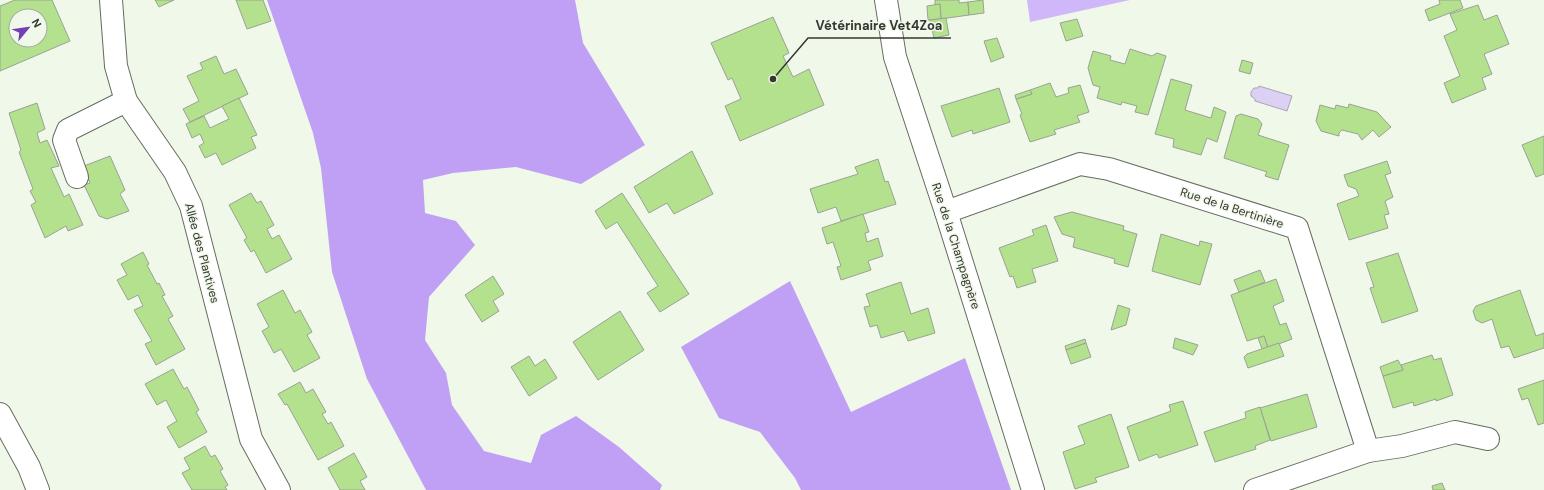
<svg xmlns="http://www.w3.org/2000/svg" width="1544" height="490" font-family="'DM Sans',sans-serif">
	<rect width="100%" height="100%" fill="#f0f8ea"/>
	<polygon fill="#cfb7fa" points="1027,0 1130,0 1030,22"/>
	<g fill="#bfa0f4">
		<polygon points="267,0 575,0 583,43 645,145 581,184 516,167 453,173 423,180 425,213 456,221 475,245 429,297 425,340 446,373 452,405 484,451 531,463 541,435 576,416 619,447 662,485 660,490 426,490 367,379 332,272 321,168 313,133"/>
		<polygon points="790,281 851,412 965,358 1011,490 801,490 795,478 760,432 719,418 681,347"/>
	</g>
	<polygon fill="#dcd1f3" stroke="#aaa3b9" points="1259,86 1292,96 1287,111 1255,101 1255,99 1251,96 1251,92 1254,88 1258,88"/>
	<g fill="#b4e18d" stroke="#9aa295" fill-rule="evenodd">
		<path d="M15,0H52L70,41L0,71V6ZM16,16H40V40H16Z"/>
		<polygon points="155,0 174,0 159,7"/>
		<polygon points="236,0 263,0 271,21 247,29"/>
		<polygon points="935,0 959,0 959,3 968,2 969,15 941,19 940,4 935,5"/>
		<polygon points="983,0 984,13 969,15 968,2"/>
		<polygon points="1439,0 1460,0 1463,8 1429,21 1425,10 1440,4"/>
		<polygon points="940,4 941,19 928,20 927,6"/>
		<polygon points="1478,5 1484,20 1497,15 1509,44 1484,54 1492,74 1482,78 1486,89 1452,103 1444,83 1460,76 1444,36 1457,30 1450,14"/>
		<polygon points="773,17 789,53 783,56 793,77 809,69 824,105 740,141 725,106 741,99 732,78 728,80 711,43"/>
		<polygon points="946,18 949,35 934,38 930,20"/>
		<polygon points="1077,19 1083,36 1066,41 1060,23"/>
		<polygon points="997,38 1004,57 991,62 984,41"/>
		<polygon points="1130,49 1152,56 1157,53 1166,56 1148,115 1135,112 1137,106 1122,102 1121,105 1097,98 1100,87 1093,85 1088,68 1093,51 1111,56 1110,60 1125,64"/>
		<polygon points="216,56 224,74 236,69 248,94 190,122 183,109 199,101 187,76 203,69 200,63"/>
		<polygon points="1242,60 1253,63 1250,74 1239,71"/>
		<polygon points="1171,79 1192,85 1185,110 1211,118 1214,107 1226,112 1217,142 1207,138 1201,155 1173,147 1174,139 1155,134"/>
		<polygon points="1050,83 1056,97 1069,93 1068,88 1080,85 1089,112 1077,116 1080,122 1054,130 1056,134 1030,142 1020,115 1022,114 1016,99 1032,94 1030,90"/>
		<polygon points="999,88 1010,122 973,134 972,130 952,137 941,106"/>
		<polygon points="1030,90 1032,94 1016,99 1015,95"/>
		<polygon points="239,98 257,135 251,137 256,148 222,165 216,153 205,158 199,146 204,143 200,134 192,138 186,124 204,116 210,128 229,119 222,106"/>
		<polygon points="37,103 45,129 37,133 40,143 47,140 59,166 51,168 64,197 69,194 83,225 68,231 66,226 45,238 31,205 36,202 30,191 33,189 19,152 21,150 9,113"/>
		<polygon points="1349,104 1377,112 1391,127 1379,137 1373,130 1362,140 1358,134 1342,130 1339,133 1339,136 1321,131 1316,121 1320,105 1335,109 1336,105 1348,108"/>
		<polygon points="1241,114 1258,119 1262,124 1258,135 1289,145 1278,180 1265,176 1267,172 1224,158 1236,116"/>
		<polygon points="1544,136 1544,174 1536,177 1522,145"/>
		<polygon points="692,151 713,194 674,214 667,203 649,213 634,187"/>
		<polygon points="110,156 125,190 120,194 129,211 107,219 99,216 84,185 90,183 84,166"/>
		<polygon points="878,159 885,182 888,181 896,204 841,221 836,207 818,213 810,189 858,174 855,167"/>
		<polygon points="1387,161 1391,173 1385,175 1393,197 1385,201 1389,214 1384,215 1388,228 1349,240 1337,204 1359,196 1356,189 1348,186 1344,175"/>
		<polygon points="251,193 257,203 261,201 274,225 267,229 272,239 279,235 292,259 266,273 254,250 251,252 244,240 247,238 229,205"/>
		<polygon points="622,193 689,294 660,312 647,293 658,286 617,222 606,229 595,211"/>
		<polygon points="1072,212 1124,226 1123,230 1137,234 1128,267 1114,263 1115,259 1073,247 1075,238 1062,234 1054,217"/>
		<polygon points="863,214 869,232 865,233 867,242 878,238 883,256 868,261 871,270 841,280 837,267 841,266 833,242 827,244 822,228"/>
		<polygon points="1046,225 1058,261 1032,269 1036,282 1017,288 1013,276 1010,277 999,248 1034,235 1032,230"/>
		<polygon points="1161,234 1199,246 1200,241 1212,244 1200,285 1152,271"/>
		<polygon points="143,252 149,264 147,265 157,284 159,283 165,295 162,296 173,316 168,319 185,349 156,365 145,344 152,341 134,310 143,306 138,295 128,300 117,280 127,275 121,264"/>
		<polygon points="1398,253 1418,311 1382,323 1370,288 1374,287 1366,263"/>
		<polygon points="1260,270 1265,282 1239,292 1234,280"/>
		<polygon points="493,276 504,294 493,301 499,311 482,322 465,295"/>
		<polygon points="1276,279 1284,301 1273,306 1280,325 1286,323 1292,339 1268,348 1264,336 1247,341 1231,295"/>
		<polygon points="901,282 911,314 928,308 935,333 908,341 904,331 881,338 877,325 870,327 864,307 870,306 866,294"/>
		<polygon points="283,290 295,313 300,310 312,332 307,335 320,358 294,372 281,349 274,353 262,331 269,327 257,304"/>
		<polygon points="1520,290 1536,336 1544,333 1544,348 1514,358 1509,346 1501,348 1492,319 1482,323 1476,320 1473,311 1476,306"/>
		<polygon points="1118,305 1130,309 1126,325 1111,330"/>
		<polygon points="620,311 644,350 598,380 573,342"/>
		<polygon points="1264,336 1268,348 1262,349 1258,338"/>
		<polygon points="1175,338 1198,345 1193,355 1173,348"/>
		<polygon points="1085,339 1086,343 1066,350 1065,346"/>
		<polygon points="1086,343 1091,357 1071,364 1066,350"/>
		<polygon points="1279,343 1284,356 1248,368 1244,357 1247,354"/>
		<polygon points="1432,355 1434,360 1441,358 1453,395 1436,401 1436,399 1414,406 1413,402 1393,408 1383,376 1403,370 1401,365"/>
		<polygon points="529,356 535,366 545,359 557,378 529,396 511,367"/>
		<polygon points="1398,360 1403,370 1383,376 1380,367"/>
		<polygon points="173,369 184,389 187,387 199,410 196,412 207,432 179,448 167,427 177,421 171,410 166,400 157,405 145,384"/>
		<polygon points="1544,380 1544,423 1538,425 1528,398 1522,400 1518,389"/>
		<polygon points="300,382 306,393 313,389 326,412 322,414 328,424 331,422 344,446 318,460 287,404 285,405 278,394"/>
		<polygon points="1307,394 1317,427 1271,441 1260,408"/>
		<polygon points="1183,401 1198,445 1159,458 1157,454 1139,461 1127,427 1171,411 1169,405"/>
		<polygon points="1260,407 1270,440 1255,446 1256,449 1215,462 1204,432 1246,418 1245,412"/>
		<polygon points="1111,414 1129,467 1095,478 1097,482 1075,489 1063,452 1085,444 1078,426"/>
		<polygon points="205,446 211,457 215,455 223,469 220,471 228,485 225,487 227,490 192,490 182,473 190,469 184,458"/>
		<polygon points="354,453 367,477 360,481 365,490 340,490 328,468"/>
		<polygon points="1442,483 1445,490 1433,490 1432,486"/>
	</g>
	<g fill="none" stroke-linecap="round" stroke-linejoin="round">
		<g stroke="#656c60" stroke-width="24">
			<g id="minor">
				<polyline points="111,0 116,66 126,101 175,172 191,206 251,439 279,490"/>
				<polyline points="886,0 895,57 946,212 1033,490"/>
				<polyline points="77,177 64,140 68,130 126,101"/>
				<polyline points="946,212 1080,164 1109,169 1297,228 1368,451 1255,490"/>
				<polyline points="0,414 29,467 38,490"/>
				<polyline points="1368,451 1402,446 1455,432 1488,439"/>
			</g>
		</g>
		<use href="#minor" stroke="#fff" stroke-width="22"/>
	</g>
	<g text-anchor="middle" stroke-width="3" stroke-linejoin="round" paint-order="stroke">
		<g font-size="12" fill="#343732" stroke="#f0f8ea">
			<text transform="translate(1232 208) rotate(18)" y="4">Rue de la Bertinière</text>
			<text transform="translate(956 246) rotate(72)" y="4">Rue de la Champagnère</text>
			<text transform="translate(202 253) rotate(75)" y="4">Allée des Plantives</text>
		</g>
	</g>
	<path fill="none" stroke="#343732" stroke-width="1.5" d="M773 79L808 38H951"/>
	<circle fill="#343732" stroke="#f0f8ea" stroke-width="1.5" cx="773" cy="79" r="4"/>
	<g font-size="13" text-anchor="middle" font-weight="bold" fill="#343732" stroke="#f0f8ea" stroke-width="3" stroke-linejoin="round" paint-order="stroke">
		<text x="879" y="30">Vétérinaire Vet4Zoa</text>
	</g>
	<g transform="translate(28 28) rotate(61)"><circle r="19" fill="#f0f8ea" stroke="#a5aba0"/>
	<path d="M0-3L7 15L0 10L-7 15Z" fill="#743fb5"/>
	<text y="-6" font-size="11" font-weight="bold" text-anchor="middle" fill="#343732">N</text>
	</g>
</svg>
